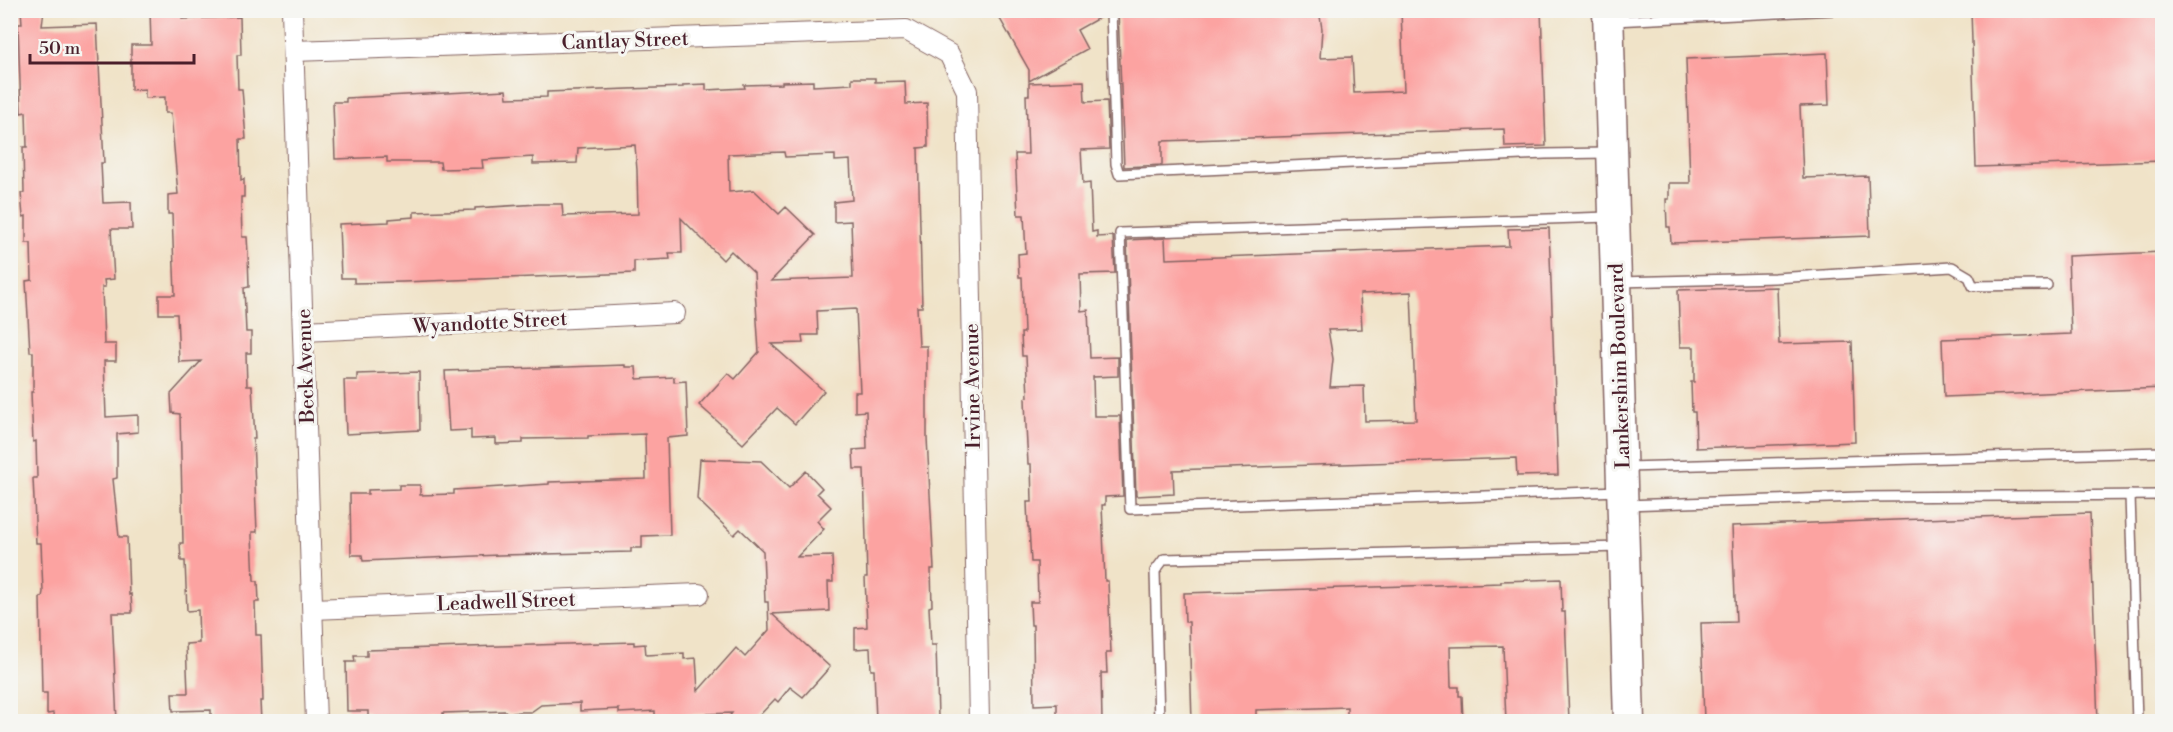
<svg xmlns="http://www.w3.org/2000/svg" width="2173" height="732" font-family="'Libre Bodoni',serif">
	<rect width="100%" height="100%" fill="#f6f6f2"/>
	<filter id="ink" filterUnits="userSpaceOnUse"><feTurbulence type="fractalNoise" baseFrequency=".0167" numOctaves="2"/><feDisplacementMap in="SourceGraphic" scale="12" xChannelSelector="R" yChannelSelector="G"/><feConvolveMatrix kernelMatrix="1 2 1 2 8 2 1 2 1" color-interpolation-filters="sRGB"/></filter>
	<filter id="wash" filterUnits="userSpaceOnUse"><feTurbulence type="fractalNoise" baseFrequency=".008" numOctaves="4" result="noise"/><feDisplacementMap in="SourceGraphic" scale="24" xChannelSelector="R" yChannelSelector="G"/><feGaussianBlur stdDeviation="1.35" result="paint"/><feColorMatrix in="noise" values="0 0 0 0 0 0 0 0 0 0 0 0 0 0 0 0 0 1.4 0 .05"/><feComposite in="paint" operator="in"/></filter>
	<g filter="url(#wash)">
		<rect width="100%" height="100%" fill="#f0e3c8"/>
		<g id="blocks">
			<g fill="#fca3a1" fill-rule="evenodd">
				<polygon points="21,10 44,10 42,26 97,24 104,163 101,163 103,203 131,202 132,229 111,229 114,279 104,280 105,287 102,287 104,344 116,344 116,361 104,361 106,417 138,415 138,432 117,434 117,478 113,479 119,537 127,537 129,595 131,594 132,613 112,613 117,722 54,722 53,713 47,714 47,693 42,693 40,597 42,597 43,592 41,543 36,543 33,478 37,478 36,441 33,442 31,392 33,392 33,352 30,352 26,281 32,280 31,243 26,243 26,216 23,217 21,193 24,193 23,147 27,147 26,112 21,113 18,24 22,24"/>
				<polygon points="150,10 181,10 182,19 240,17 241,55 237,55 238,89 242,89 246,139 240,139 241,180 244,179 244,197 241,197 241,204 242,237 247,237 248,254 249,287 244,288 246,332 251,332 251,353 246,353 247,386 252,386 255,439 253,439 257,532 252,532 252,536 254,581 258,581 259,602 255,602 256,635 261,635 263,701 260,701 261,722 211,722 211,710 173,711 172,693 188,693 186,644 199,643 198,610 187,611 185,561 181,561 180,543 183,543 180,414 172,413 171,394 201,361 179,362 177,314 159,314 159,295 175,295 172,214 168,214 168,195 178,194 171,113 165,113 165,97 145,98 145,89 131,90 131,45 151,45"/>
				<polygon points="995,10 1104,10 1104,15 1077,30 1087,49 1029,81 1029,70"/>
				<polygon points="1118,10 1319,10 1322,29 1320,58 1352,57 1354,93 1404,91 1401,10 1541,10 1546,146 1505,147 1504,129 1162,141 1162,165 1124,167"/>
				<polygon points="1971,10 2163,10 2163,161 1976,167"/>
				<polygon points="1827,53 1829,105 1800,106 1803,178 1868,176 1870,236 1671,243 1670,227 1667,227 1666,199 1669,199 1669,183 1690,183 1686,59"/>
				<path d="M852,78H875V82L905,81L906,104L927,103L928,147L918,148L922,307H917L919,346H927V438L934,569H931L932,606L929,607L931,645H936L938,718L876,721L874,670H871L870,648L855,649V628L867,627L865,577H867L864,469H854L853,450L867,449L866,411L855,412V392H860L856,309L817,311L818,335H802L803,343L771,344L824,391L795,424L777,408L743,444L699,405L728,373L735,379L759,352L754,273L731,251L723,260L681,218L682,253H669L670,259L634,261V273L403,282L354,283V278H341L339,224L389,222V219L414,217V212L475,210V208L539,204H562L563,216L638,214L637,170L635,145L578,148L577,163L533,164V157L482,160L483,168L441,169L440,162H387V157L335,159L333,102H346V98L506,90L507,98L547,97V92L683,87V85L706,84V90L745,88L744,85L782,84V82L813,81V86L852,84ZM784,152L785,157L835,155V161L850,160L852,200L834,202V222L851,221L853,278L771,281L815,235L786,207L779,214L754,190L729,192L728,154Z"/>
				<polygon points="1084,81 1085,102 1107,101 1109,149 1081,150 1083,184 1090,183 1092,232 1097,231 1097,237 1113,236 1115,273 1080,274 1081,311 1088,310 1090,358 1118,357 1118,376 1093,377 1094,416 1120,416 1123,496 1105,497 1105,505 1102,505 1105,581 1108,581 1111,653 1106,653 1107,673 1101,673 1102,722 1057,722 1057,704 1034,705 1033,625 1031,625 1030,602 1038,602 1037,562 1031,562 1029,527 1028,527 1027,502 1032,502 1031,464 1028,464 1026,426 1025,398 1028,397 1026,356 1022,356 1021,333 1024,333 1022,277 1019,277 1018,254 1026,253 1024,215 1018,215 1015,154 1028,154 1026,95 1029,95 1029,83"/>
				<path d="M1549,228L1558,475L1517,476L1516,458L1173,470L1174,494L1136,496L1127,240L1165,238L1166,259L1509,246L1508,229ZM1411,292L1416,420L1365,421L1364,386L1330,387L1333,359L1328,330L1362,329L1360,294Z"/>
				<polygon points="2163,252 2163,388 1944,397 1942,339 2071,334 2068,256"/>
				<polygon points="1777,287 1779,344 1852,342 1855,442 1696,448 1695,412 1692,412 1691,382 1694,382 1694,347 1680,347 1678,290"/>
				<polygon points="625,365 625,367 636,367 637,379 674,377 674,382 686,381 688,436 667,438 670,535 642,536 642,548 631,548 631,552 499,555 363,561 362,555 351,555 350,494 368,494 368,490 399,489 399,485 420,485 420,495 454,494 454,490 549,484 549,482 646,479 645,434 588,436 588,438 523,439 523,443 496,444 496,438 471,439 471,430 449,431 445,371"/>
				<polygon points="419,372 420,430 346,434 344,380 357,380 357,374"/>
				<polygon points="700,459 761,461 789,488 806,471 822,488 817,493 831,507 817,521 824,529 797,557 832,556 833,582 828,582 829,611 772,614 830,667 803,697 790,687 778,702 775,699 758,717 757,716 751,722 725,722 732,713 676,715 676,722 655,722 655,711 619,713 619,709 580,711 580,703 541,705 531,712 519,712 509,714 505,711 443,713 443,716 399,718 399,720 368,721 368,711 347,711 346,662 355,662 354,656 367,656 367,650 634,642 634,645 645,644 646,655 684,653 684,659 696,658 698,691 736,648 745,657 769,630 768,602 765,602 763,551 740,529 734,535 697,499"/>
				<polygon points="2090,513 2098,722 1704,722 1701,623 1736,622 1732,526"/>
				<polygon points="1561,579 1562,612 1565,612 1569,722 1506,722 1503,646 1450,647 1451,687 1459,687 1459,696 1462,696 1463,722 1351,722 1351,719 1347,719 1347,707 1256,710 1256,722 1192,722 1189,622 1185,622 1184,593 1501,583 1501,581"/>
			</g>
		</g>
	</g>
	<g filter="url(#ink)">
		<use href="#blocks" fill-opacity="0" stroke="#846462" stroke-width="1.5"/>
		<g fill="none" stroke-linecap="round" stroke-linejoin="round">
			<g stroke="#846462" stroke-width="12">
				<g id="lane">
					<polyline points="1111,10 1116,164 1119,174 1545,154 1607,153"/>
					<polyline points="1613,21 1835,10"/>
					<polyline points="1609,217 1120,233 1130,509 1619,491"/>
					<polyline points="1619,282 1775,278 1952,267 1969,277 1973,286 2047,285"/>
					<polyline points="1627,467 2162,452"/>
					<polyline points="2130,495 2137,722"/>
					<polyline points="1625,505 1859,497 2162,495"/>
					<polyline points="1159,722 1155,571 1164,559 1621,547"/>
				</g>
			</g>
			<g stroke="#846462" stroke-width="22">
				<g id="street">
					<polyline points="292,10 316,722"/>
					<polyline points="294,51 906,30 949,54 967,91 979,722"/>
					<polyline points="304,331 675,313"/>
					<polyline points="313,609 699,594"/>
				</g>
			</g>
			<g stroke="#846462" stroke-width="33">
				<polyline id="primary" points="1608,10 1629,722"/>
			</g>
			<use href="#lane" stroke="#fff" stroke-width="9"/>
			<use href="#street" stroke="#fff" stroke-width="20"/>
			<use href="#primary" stroke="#fff" stroke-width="30"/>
		</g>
	</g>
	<g text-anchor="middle" stroke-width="6" stroke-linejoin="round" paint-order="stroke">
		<g font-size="20" fill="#4a1f2b" stroke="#f6f6f2">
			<text transform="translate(625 40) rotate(-2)" y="7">Cantlay Street</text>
			<text transform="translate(490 322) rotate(-3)" y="7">Wyandotte Street</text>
			<text transform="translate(305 366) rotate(-92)" y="7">Beck Avenue</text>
			<text transform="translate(1619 366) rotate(-92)" y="7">Lankershim Boulevard</text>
			<text transform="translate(972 386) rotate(-91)" y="7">Irvine Avenue</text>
			<text transform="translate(506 601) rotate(-2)" y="7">Leadwell Street</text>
		</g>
	</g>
	<rect width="2173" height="732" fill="none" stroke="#f6f6f2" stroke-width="36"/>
	<path d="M30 54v9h164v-9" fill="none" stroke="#4a1f2b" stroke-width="3"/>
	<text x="39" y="54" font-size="18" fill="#4a1f2b" stroke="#f6f6f2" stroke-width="4.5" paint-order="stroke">50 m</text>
</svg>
